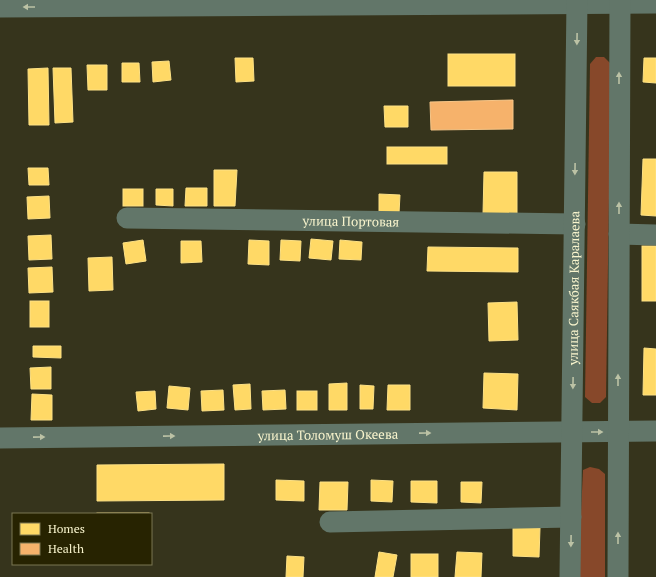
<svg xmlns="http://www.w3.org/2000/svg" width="656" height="577" font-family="'PT Serif',serif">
	<rect width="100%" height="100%" fill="#36341c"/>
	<g fill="#87482a">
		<polygon points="596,57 604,57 611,64 606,397 600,403 592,403 585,397 590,64"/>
		<polygon points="590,467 599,469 605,474 605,577 578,577 583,470"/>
	</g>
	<g fill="#ffd966" stroke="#fde185">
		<rect x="448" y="54" width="67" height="32"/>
		<polygon points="235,58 253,58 254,81 236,82"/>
		<polygon points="644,58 656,58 656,83 643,82"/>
		<polygon points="169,61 171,80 153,82 152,62"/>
		<polygon points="122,63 139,63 140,82 122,82"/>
		<polygon points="87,65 107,65 107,90 88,90"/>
		<polygon points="48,68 49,125 29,125 28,69"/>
		<polygon points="53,68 71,68 73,122 55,123"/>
		<polygon points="384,106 408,106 408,127 385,127"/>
		<rect x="387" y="147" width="60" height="17"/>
		<polygon points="643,159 656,159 656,216 641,215"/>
		<polygon points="28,168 48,168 49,185 29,185"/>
		<polygon points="214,170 237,170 235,206 214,206"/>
		<polygon points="484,172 517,172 517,214 483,214"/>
		<polygon points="186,188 207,188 207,206 185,206"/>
		<rect x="123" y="189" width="20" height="17"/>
		<polygon points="156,189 173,189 173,206 156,205"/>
		<polygon points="379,194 400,195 399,213 379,212"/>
		<polygon points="49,196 50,218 28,219 27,197"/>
		<polygon points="51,235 52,259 29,260 28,236"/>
		<polygon points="311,239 333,241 331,260 309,258"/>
		<polygon points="143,240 146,261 126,264 123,243"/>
		<polygon points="249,240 269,241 269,265 248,264"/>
		<polygon points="281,240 301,241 300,261 280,260"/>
		<polygon points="340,240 362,242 361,260 339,259"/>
		<polygon points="181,241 201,241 202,262 181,263"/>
		<rect x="642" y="246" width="14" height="55"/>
		<polygon points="428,247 518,248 518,272 427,271"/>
		<polygon points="112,257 113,290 89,291 88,258"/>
		<polygon points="52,267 53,292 29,293 28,268"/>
		<rect x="30" y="301" width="19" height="26"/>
		<polygon points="517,302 518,340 489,341 488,303"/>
		<polygon points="33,346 61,346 61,358 33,357"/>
		<polygon points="644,348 656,349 656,395 643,395"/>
		<polygon points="51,367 51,389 31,389 30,368"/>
		<polygon points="484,373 518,374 517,410 483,408"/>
		<polygon points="347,383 347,410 329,410 329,384"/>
		<polygon points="250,384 251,409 235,410 233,385"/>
		<polygon points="360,385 374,386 373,409 360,409"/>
		<polygon points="388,385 410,385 410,410 387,410"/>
		<polygon points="169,386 190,388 188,410 167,408"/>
		<polygon points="223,390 224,410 202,411 201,391"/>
		<polygon points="285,390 286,409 263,410 262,391"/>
		<polygon points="155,391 156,409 138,411 136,392"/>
		<rect x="297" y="391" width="20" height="19"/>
		<polygon points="32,394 52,395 52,420 31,420"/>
		<polygon points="224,464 224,500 97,501 97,465"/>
		<polygon points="276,480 304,481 304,501 276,500"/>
		<polygon points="371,480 393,481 392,502 371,501"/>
		<polygon points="411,481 437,481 437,503 411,502"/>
		<polygon points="320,482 348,482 347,510 319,510"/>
		<polygon points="461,482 482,482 481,503 461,502"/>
		<rect x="97" y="513" width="52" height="1"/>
		<polygon points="513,527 540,528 539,557 513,556"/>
		<polygon points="379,552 397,555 393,577 375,577"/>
		<polygon points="457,552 482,553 481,577 455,577"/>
		<rect x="411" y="554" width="27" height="23"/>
		<polygon points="287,556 304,557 303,577 286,577"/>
	</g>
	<polygon fill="#f6b26b" stroke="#f7c688" points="513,100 513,129 431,130 430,102"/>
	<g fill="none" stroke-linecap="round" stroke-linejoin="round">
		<g stroke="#627669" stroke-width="21">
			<polyline points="0,7 656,3"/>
			<path id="s1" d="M127,218L575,224"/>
			<polyline points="619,234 656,235"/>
			<path id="s2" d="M0,438L656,431"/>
			<polyline points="330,522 571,517"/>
			<path id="s3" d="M570,577L577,0"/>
			<polyline points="618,577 620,0"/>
		</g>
	</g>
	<defs><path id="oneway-solid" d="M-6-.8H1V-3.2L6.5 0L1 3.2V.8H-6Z"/></defs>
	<g fill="#bcc2a5">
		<use href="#oneway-solid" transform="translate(29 7) rotate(180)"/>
		<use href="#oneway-solid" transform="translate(577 39) rotate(91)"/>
		<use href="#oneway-solid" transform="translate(619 78) rotate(-90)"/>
		<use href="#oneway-solid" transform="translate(575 169) rotate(91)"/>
		<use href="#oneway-solid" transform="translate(619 208) rotate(-90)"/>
		<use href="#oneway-solid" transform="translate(618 380) rotate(-90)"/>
		<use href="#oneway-solid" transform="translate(573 383) rotate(91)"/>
		<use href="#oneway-solid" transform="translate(597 432)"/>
		<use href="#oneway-solid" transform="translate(425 433) rotate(-1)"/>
		<use href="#oneway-solid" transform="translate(169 436) rotate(-1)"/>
		<use href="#oneway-solid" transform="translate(39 437) rotate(-1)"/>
		<use href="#oneway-solid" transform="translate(618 538) rotate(-90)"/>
		<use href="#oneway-solid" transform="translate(571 541) rotate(91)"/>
	</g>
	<g text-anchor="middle" stroke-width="4" stroke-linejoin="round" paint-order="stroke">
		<g font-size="13" fill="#f8f4cd" stroke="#272301">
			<text dy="5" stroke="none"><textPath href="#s1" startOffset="224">улица Портовая</textPath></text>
			<text dy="5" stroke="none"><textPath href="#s3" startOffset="289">улица Саякбая Каралаева</textPath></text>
			<text dy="5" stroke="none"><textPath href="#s2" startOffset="328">улица Толомуш Океева</textPath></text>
		</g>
	</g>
	<rect x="12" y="513" width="140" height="52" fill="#272301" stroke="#7b7753"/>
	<rect x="20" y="523" width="20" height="12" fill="#ffd966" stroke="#7b7753"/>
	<text x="48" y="533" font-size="12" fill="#f8f4cd">Homes</text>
	<rect x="20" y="543" width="20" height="12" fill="#f6b26b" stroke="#7b7753"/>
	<text x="48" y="553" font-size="12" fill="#f8f4cd">Health</text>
</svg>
